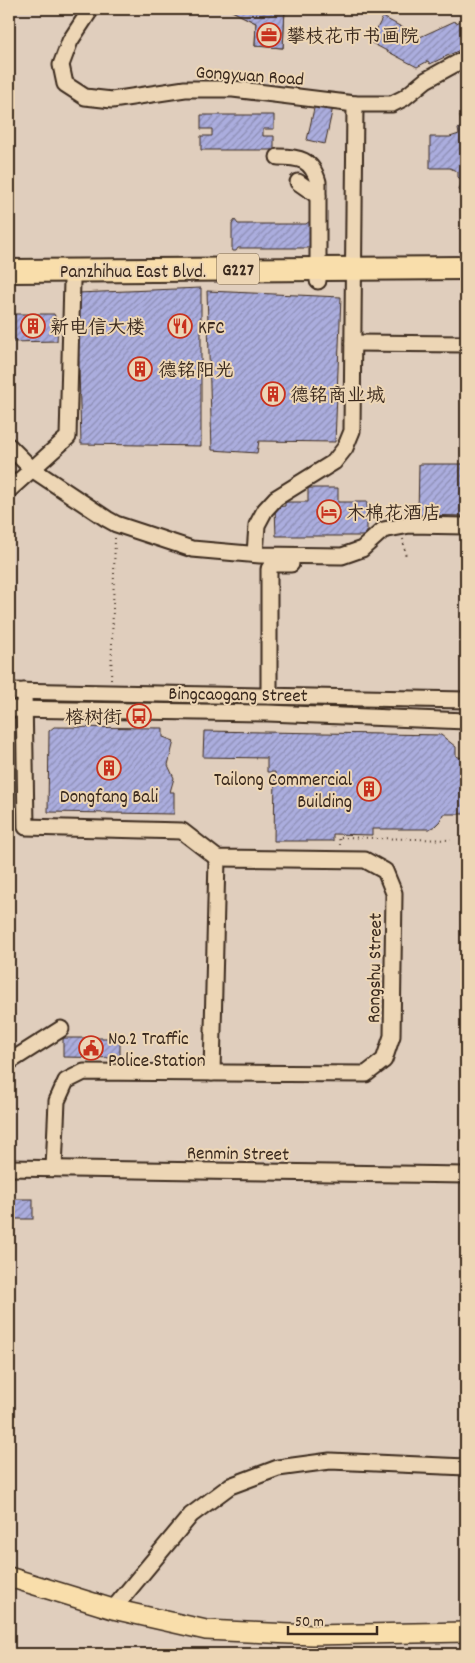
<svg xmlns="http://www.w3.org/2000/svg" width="475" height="1663" font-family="Dekko,'LXGW WenKai TC',sans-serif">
	<defs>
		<pattern id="building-hatch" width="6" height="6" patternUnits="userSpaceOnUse" patternTransform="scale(1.25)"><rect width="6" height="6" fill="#abadde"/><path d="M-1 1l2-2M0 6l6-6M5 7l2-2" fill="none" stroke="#8c8db3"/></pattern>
	</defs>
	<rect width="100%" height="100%" fill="#e0cebd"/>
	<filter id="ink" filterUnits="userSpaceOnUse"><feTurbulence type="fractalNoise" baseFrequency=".02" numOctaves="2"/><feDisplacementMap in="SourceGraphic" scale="10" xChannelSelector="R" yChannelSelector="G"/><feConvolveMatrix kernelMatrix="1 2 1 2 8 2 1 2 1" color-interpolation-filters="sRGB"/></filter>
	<g filter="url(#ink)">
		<g fill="url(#building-hatch)" stroke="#3b2a1e">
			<polygon points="228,9 285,9 283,48 255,46 256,23"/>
			<polygon points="228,9 285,9 283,48 255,46 256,23"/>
			<polygon points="383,17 420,37 455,21 456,23 466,19 466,47 430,64 428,61 417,67 370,42"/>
			<polygon points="315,104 333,107 325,144 307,140"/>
			<polygon points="466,110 466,197 459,190 462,181 458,177 458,172 450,168 430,168 430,137 450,137 459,134 458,129 462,126 460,116"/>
			<polygon points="201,115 274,115 274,129 263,129 263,136 274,136 274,150 201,150 201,136 212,136 212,129 201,129"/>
			<polygon points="235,220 238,224 306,224 310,221 312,222 311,248 238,248 236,251 233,251 232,249 232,224"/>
			<polygon points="201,288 201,446 81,444 77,293"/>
			<polygon points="207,291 341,297 335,442 259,441 257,453 212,450"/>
			<polygon points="10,314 54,314 58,323 57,341 10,342 9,316 11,316"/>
			<polygon points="419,464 466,464 466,516 418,515"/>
			<polygon points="308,488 338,488 338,502 367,502 367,536 276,536 275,507 285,506 285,502 308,502"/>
			<polygon points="54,727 163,728 163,737 174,741 168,765 174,778 170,792 174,792 174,814 48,812 49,731"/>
			<polygon points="204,731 441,735 456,747 456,756 464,759 466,763 466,774 463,786 466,802 466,814 443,814 440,821 435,826 429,829 372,829 372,835 333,834 333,841 274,841 275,772 267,772 267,758 203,757"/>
			<polygon points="63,1038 120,1038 120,1058 63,1057"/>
			<rect x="9" y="1199" width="24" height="20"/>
		</g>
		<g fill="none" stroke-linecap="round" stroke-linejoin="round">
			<g stroke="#3b2a1e" stroke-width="19">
				<g id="minor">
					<polyline points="91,9 70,41 61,65 65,84 85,97 112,100 185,89 233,89 355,104 352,431 345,448 334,462 276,498 265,510 257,525 255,554"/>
					<polyline points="355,104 392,104 404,98 426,80 466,58"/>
					<path d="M278,157C299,157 312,159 318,182V281"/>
					<polyline points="298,182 318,196"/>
					<polyline points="353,343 466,344"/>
					<polyline points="9,446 32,469 107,519 116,524 192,549 260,555 342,556 362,549 383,530 410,525 466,526"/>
					<polyline points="9,490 68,437 72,281"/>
					<polyline points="9,691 466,700"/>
					<polyline points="24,691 26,827 182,831 217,858 365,860 385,871 394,893 392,1036 384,1060 366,1074 84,1072 66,1081 57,1101 54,1168"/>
					<polyline points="269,696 269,569 273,564 291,564"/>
					<polyline points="9,709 268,713 466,721"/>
					<polyline points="9,1062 61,1029"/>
					<polyline points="212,1073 217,858"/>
					<polyline points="9,1168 466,1175"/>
					<polyline points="113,1609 191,1515 230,1486 278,1468 330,1461 466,1467"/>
				</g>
			</g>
			<g stroke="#3b2a1e" stroke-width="22">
				<polyline id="major" points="9,1577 113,1609 206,1630 312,1635 466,1632"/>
			</g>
			<g stroke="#3b2a1e" stroke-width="26">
				<polyline id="highway" points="9,271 466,268"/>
			</g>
			<g stroke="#3b2a1e" stroke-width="2" stroke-dasharray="1 4" stroke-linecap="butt">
				<polyline points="403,539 406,557"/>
				<polyline points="111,679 115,538"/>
				<polyline points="340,845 339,837 451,840"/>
			</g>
			<use href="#minor" stroke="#edd6b5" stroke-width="15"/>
			<use href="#major" stroke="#f9deab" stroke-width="19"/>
			<use href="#highway" stroke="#f9deab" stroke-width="22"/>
		</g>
	</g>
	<defs>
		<g id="office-ring" transform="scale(1.25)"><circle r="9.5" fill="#edd6b5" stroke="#c8321e" stroke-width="1.5"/><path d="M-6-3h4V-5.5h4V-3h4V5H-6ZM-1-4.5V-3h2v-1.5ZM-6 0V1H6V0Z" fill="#c8321e"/></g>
		<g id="building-ring" transform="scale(1.25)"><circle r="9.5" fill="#edd6b5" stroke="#c8321e" stroke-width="1.5"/><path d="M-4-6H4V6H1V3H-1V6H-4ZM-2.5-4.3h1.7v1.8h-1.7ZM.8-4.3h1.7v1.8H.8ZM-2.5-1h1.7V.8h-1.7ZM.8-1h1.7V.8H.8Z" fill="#c8321e"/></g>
		<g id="restaurant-ring" transform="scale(1.25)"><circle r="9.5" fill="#edd6b5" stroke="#c8321e" stroke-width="1.5"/><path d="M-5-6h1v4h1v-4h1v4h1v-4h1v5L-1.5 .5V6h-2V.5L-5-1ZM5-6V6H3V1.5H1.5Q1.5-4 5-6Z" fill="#c8321e"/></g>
		<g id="hotel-ring" transform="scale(1.25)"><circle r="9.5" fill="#edd6b5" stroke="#c8321e" stroke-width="1.5"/><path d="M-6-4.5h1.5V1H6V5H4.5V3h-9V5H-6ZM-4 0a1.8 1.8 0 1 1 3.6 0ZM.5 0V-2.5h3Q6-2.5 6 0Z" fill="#c8321e"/></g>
		<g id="bus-ring" transform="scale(1.25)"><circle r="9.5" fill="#edd6b5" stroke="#c8321e" stroke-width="1.5"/><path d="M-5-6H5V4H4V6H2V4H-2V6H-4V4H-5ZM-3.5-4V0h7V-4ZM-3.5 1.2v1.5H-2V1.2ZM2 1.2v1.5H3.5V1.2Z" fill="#c8321e"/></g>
		<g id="civic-ring" transform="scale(1.25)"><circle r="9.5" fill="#edd6b5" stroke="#c8321e" stroke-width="1.5"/><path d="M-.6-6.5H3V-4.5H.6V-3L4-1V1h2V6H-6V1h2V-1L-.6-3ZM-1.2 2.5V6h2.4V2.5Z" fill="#c8321e"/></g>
	</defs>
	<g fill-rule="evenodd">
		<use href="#office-ring" x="269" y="35"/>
		<use href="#building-ring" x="33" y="326"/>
		<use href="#restaurant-ring" x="180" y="326"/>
		<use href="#building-ring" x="140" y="369"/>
		<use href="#building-ring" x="273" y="394"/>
		<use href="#hotel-ring" x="329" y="512"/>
		<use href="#bus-ring" x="139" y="716"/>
		<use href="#building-ring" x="109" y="768"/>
		<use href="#building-ring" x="369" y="789"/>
		<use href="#civic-ring" x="91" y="1048"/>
	</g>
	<g text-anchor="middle" stroke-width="4" stroke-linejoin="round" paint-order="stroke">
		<rect fill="#edd6b5" stroke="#705e4b" stroke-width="1" x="217" y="253.5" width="42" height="31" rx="4"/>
		<g font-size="18" font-weight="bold" fill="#3b2a1e">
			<text x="238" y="275">G227</text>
		</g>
		<g font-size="19" fill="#3b2a1e" stroke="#edd6b5" text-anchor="start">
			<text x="286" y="42">攀枝花市书画院</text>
			<text x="50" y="333">新电信大楼</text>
			<text x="198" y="333">KFC</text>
			<text x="158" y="376">德铭阳光</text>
			<text x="290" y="401">德铭商业城</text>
			<text x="346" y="519">木棉花酒店</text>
			<text x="122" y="723" text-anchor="end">榕树街</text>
			<text x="352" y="785" text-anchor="end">Tailong Commercial<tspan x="352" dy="22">Building</tspan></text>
			<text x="109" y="802" text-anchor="middle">Dongfang Bali</text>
			<text x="108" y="1044">No.2 Traffic<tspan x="108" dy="22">Police Station</tspan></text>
		</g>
		<g font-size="19" fill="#3b2a1e" stroke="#edd6b5">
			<text transform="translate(250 74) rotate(4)" y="7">Gongyuan Road</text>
			<text x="133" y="277">Panzhihua East Blvd.</text>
			<text transform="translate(238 693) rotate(1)" y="7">Bingcaogang Street</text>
			<text transform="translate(373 968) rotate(-89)" y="7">Rongshu Street</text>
			<text transform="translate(238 1152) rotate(1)" y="7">Renmin Street</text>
		</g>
	</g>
	<rect width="475" height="1663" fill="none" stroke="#edd6b5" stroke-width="30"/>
	<rect x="15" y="15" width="445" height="1633" fill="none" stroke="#3b2a1e" stroke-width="2" filter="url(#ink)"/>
	<path d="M288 1626v8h89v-8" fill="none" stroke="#3b2a1e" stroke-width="2.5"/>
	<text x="295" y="1626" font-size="15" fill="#3b2a1e" stroke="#edd6b5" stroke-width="4" paint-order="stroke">50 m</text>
</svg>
